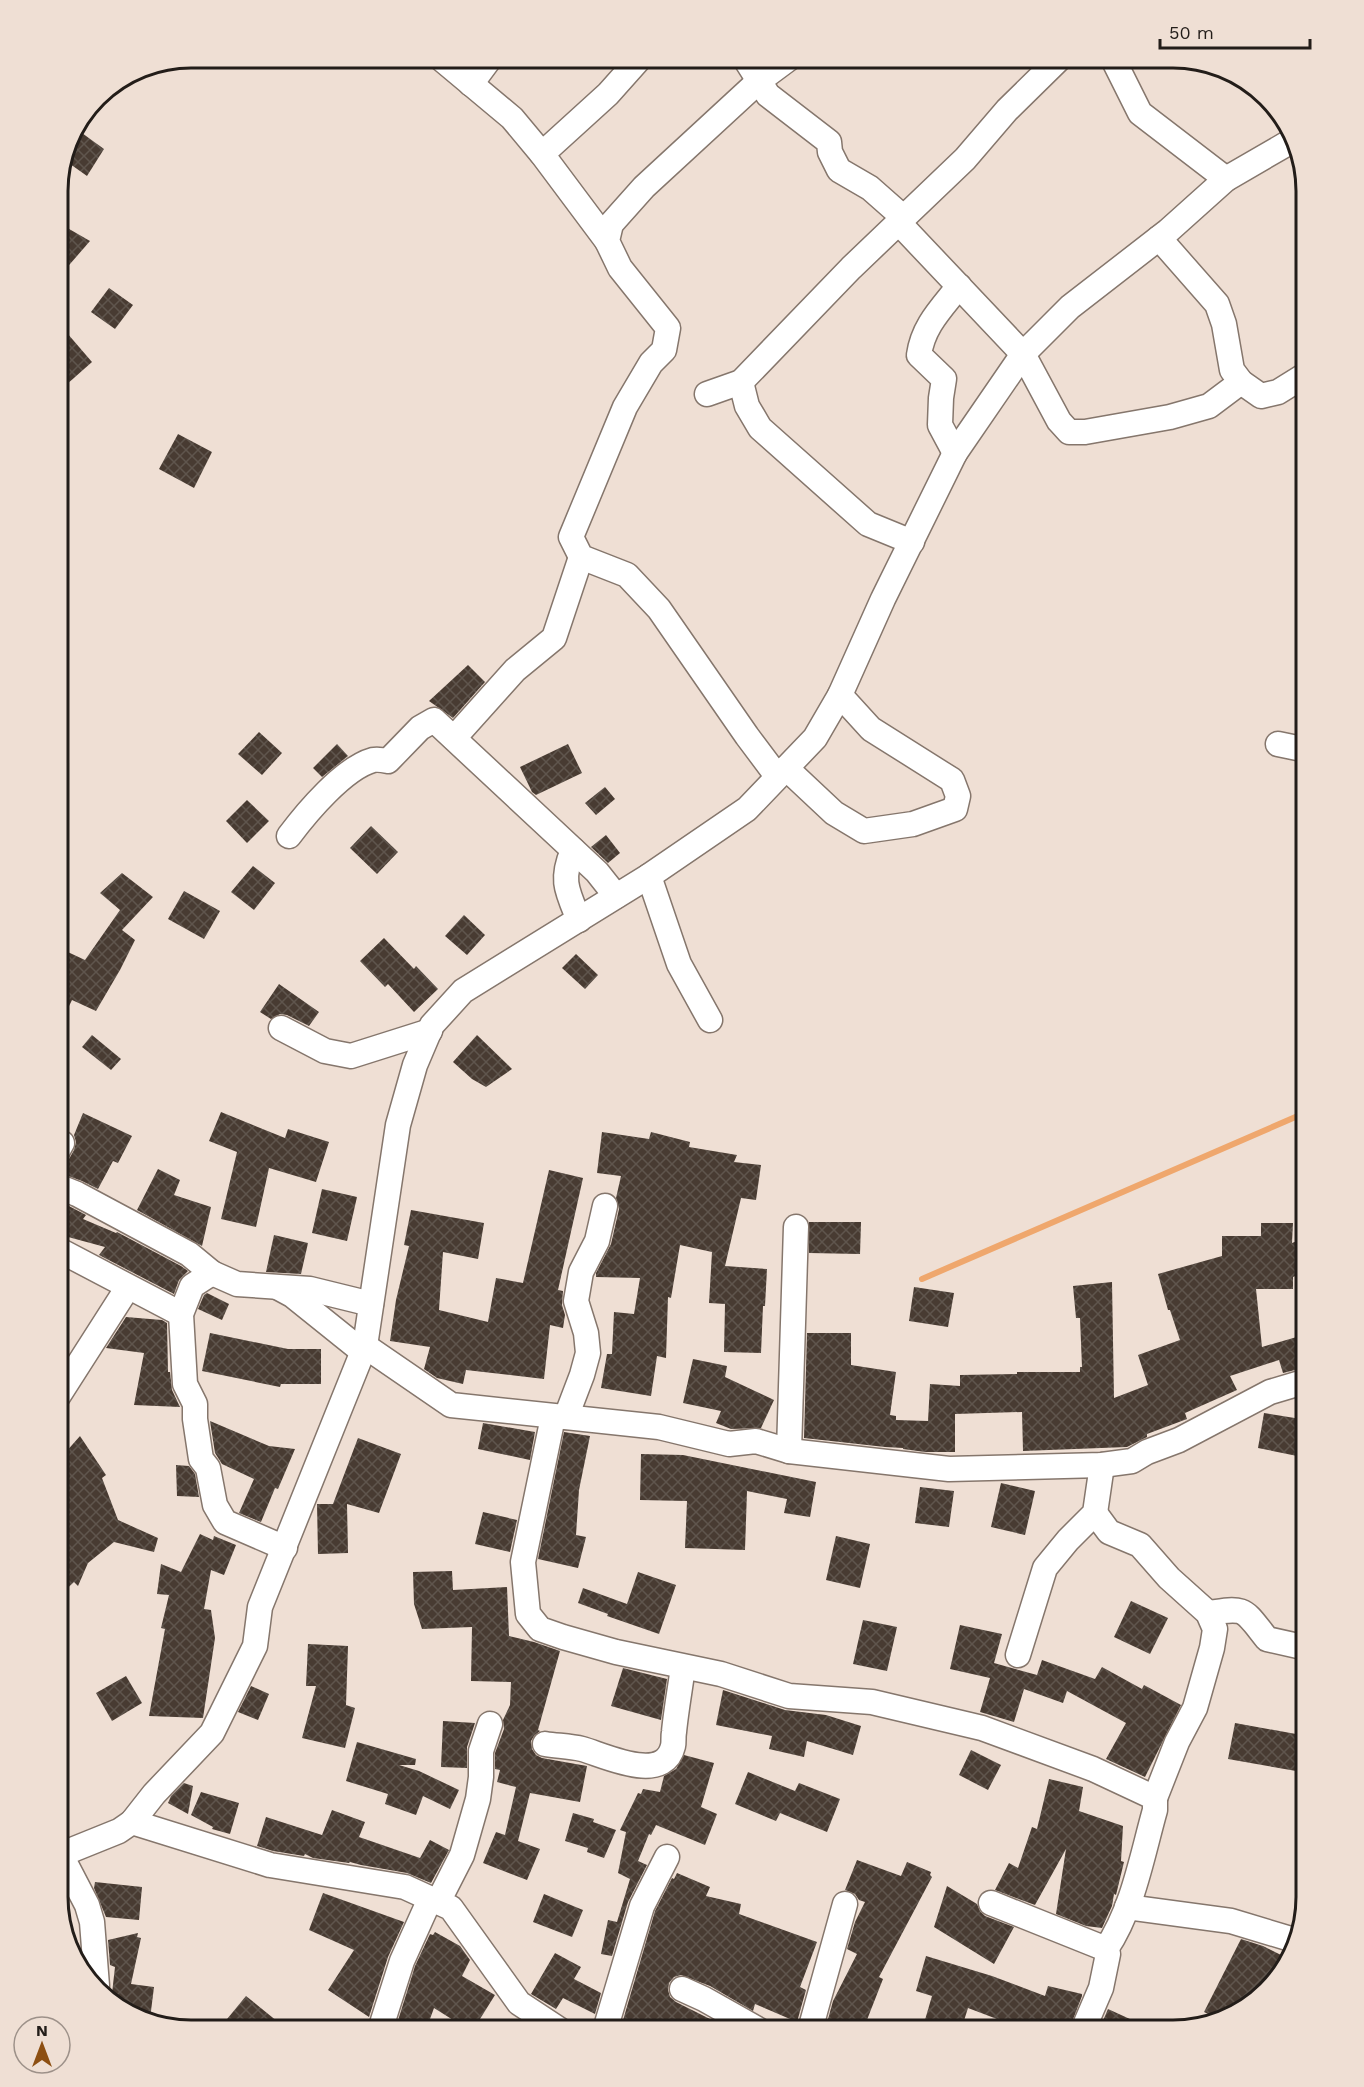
<svg xmlns="http://www.w3.org/2000/svg" width="1364" height="2087" font-family="'Work Sans',sans-serif">
	<defs>
		<pattern id="building-cross-hatch" width="8" height="8" patternUnits="userSpaceOnUse" patternTransform="scale(1.5)"><rect width="8" height="8" fill="#483b32"/><path d="M0 0l8 8M0 8l8-8" fill="none" stroke="#5f554d"/></pattern>
	</defs>
	<rect width="100%" height="100%" fill="#efdfd4"/>
	<g fill="none" stroke-linecap="round" stroke-linejoin="round">
		<polyline stroke="#efa76d" stroke-width="6" points="922,1279 1307,1112"/>
	</g>
	<g fill="url(#building-cross-hatch)">
		<polygon points="75,128 104,149 87,176 63,159 67,139"/>
		<polygon points="57,222 90,241 57,279"/>
		<polygon points="109,288 133,305 115,329 91,312"/>
		<polygon points="67,333 92,362 66,385 57,376 57,342"/>
		<polygon points="178,434 212,452 194,488 159,469"/>
		<polygon points="468,665 485,682 453,718 429,701"/>
		<polygon points="259,732 282,753 262,775 238,754"/>
		<polygon points="337,744 348,756 322,777 313,768"/>
		<polygon points="568,744 582,773 536,795 532,792 520,767"/>
		<polygon points="605,787 615,799 596,815 585,803"/>
		<polygon points="247,800 269,821 247,843 226,821"/>
		<polygon points="371,826 398,852 377,874 350,848"/>
		<polygon points="606,835 620,853 608,863 591,847"/>
		<polygon points="253,866 275,883 254,910 231,892"/>
		<polygon points="122,873 153,897 122,930 135,940 120,970 96,1011 72,1000 57,1031 57,947 85,960 120,910 100,893"/>
		<polygon points="184,891 220,911 204,939 168,919"/>
		<polygon points="464,915 485,935 467,955 445,936"/>
		<polygon points="384,938 414,969 416,966 438,989 414,1012 388,984 385,987 360,961"/>
		<polygon points="576,954 598,975 585,989 562,968"/>
		<polygon points="279,984 319,1012 309,1026 287,1015 280,1014 271,1019 260,1012"/>
		<polygon points="92,1035 121,1059 111,1070 82,1047"/>
		<polygon points="477,1035 512,1069 486,1087 472,1079 453,1062"/>
		<polygon points="221,1112 285,1138 288,1129 329,1142 316,1182 269,1168 256,1227 221,1219 237,1152 209,1141"/>
		<polygon points="83,1113 132,1136 118,1163 113,1161 98,1189 82,1181 57,1172 60,1166 69,1159 74,1150 76,1142 74,1135"/>
		<polygon points="602,1132 649,1139 651,1132 690,1142 689,1147 737,1155 734,1162 761,1165 756,1200 741,1198 725,1266 767,1269 765,1306 763,1306 761,1353 724,1352 725,1304 709,1303 712,1252 680,1245 671,1298 668,1297 666,1358 657,1356 651,1396 601,1388 607,1354 612,1354 614,1312 634,1314 640,1278 596,1277 596,1273 611,1244 619,1209 616,1198 621,1176 597,1173"/>
		<polygon points="158,1169 180,1180 174,1195 211,1207 202,1246 137,1210"/>
		<polygon points="549,1170 583,1178 558,1290 563,1291 562,1305 565,1315 563,1328 550,1325 544,1379 466,1370 463,1384 437,1378 424,1369 430,1347 390,1341 396,1300 409,1246 404,1245 411,1210 484,1223 478,1259 443,1252 439,1310 488,1322 496,1278 523,1283"/>
		<polygon points="322,1189 357,1197 347,1241 312,1233"/>
		<polygon points="67,1205 86,1215 83,1219 116,1233 117,1232 181,1266 188,1271 179,1280 174,1294 99,1255 105,1247 57,1234 57,1222"/>
		<polygon points="809,1222 861,1222 860,1254 809,1253"/>
		<polygon points="1261,1223 1293,1223 1292,1243 1307,1237 1307,1271 1293,1277 1293,1289 1256,1289 1262,1347 1307,1334 1307,1367 1283,1373 1279,1360 1230,1376 1237,1390 1185,1413 1187,1419 1147,1434 1147,1437 1127,1447 1023,1451 1022,1412 955,1414 955,1452 925,1452 903,1449 903,1448 885,1447 804,1438 807,1333 851,1333 851,1365 896,1372 890,1415 896,1416 896,1420 928,1421 930,1384 960,1386 960,1375 1017,1374 1017,1372 1080,1372 1080,1367 1082,1367 1080,1318 1076,1318 1073,1286 1112,1282 1114,1398 1148,1385 1138,1355 1180,1340 1170,1310 1168,1310 1158,1274 1222,1256 1222,1236 1261,1236"/>
		<polygon points="274,1235 308,1243 301,1274 266,1272"/>
		<polygon points="914,1287 954,1293 948,1327 909,1321"/>
		<polygon points="207,1293 229,1304 222,1320 198,1309 204,1295"/>
		<polygon points="126,1317 162,1320 167,1323 168,1372 170,1372 172,1390 180,1407 134,1405 144,1353 106,1348"/>
		<polygon points="210,1333 288,1349 321,1349 321,1384 281,1384 280,1387 202,1371"/>
		<polygon points="693,1359 727,1366 725,1377 774,1400 761,1428 731,1429 716,1423 721,1411 683,1403"/>
		<polygon points="1264,1413 1307,1420 1307,1458 1258,1448"/>
		<polygon points="210,1421 269,1446 295,1449 278,1489 275,1488 261,1522 239,1513 254,1479 222,1464 215,1453"/>
		<polygon points="483,1423 535,1432 530,1460 478,1449"/>
		<polygon points="564,1432 590,1436 579,1490 576,1535 586,1537 578,1568 538,1559"/>
		<polygon points="80,1436 106,1475 102,1478 118,1520 158,1538 154,1552 114,1542 88,1563 78,1586 74,1582 57,1598 57,1462"/>
		<polygon points="358,1438 401,1454 379,1513 347,1504 348,1553 318,1554 317,1504 333,1504"/>
		<polygon points="641,1454 683,1455 816,1482 810,1517 784,1513 787,1499 747,1491 745,1550 685,1548 687,1501 640,1500"/>
		<polygon points="176,1465 189,1466 195,1474 199,1497 177,1496"/>
		<polygon points="1001,1483 1035,1491 1025,1535 991,1527"/>
		<polygon points="920,1487 954,1491 949,1527 915,1523"/>
		<polygon points="483,1512 517,1520 510,1552 475,1544"/>
		<polygon points="200,1534 213,1540 214,1536 236,1545 224,1575 211,1570 204,1609 211,1610 215,1638 203,1718 149,1716 165,1629 161,1628 169,1595 157,1594 161,1564 181,1572"/>
		<polygon points="836,1536 870,1544 860,1588 826,1580"/>
		<polygon points="452,1571 453,1590 507,1587 509,1636 534,1642 560,1651 538,1730 540,1731 534,1736 531,1741 532,1749 536,1755 542,1758 587,1766 580,1802 530,1793 518,1841 540,1849 527,1880 483,1863 496,1832 505,1835 516,1787 497,1782 500,1770 495,1769 495,1753 504,1729 503,1720 510,1705 511,1682 471,1681 472,1627 422,1629 414,1604 413,1572"/>
		<polygon points="638,1572 676,1585 659,1634 607,1616 608,1614 578,1603 583,1588 627,1604"/>
		<polygon points="1131,1601 1168,1618 1150,1654 1114,1637"/>
		<polygon points="863,1620 897,1627 887,1671 853,1664"/>
		<polygon points="960,1625 1002,1634 994,1663 1037,1675 1042,1660 1095,1679 1102,1667 1142,1689 1144,1685 1181,1705 1145,1777 1106,1759 1126,1723 1067,1691 1063,1703 1024,1689 1014,1722 980,1712 990,1678 950,1669"/>
		<polygon points="308,1644 348,1646 346,1705 355,1708 345,1748 302,1738 316,1686 306,1686"/>
		<polygon points="623,1668 667,1679 661,1720 611,1706"/>
		<polygon points="126,1676 142,1703 112,1721 96,1693"/>
		<polygon points="251,1686 269,1694 258,1720 238,1712"/>
		<polygon points="723,1690 785,1710 826,1715 861,1726 853,1755 807,1741 804,1757 769,1749 772,1736 716,1725"/>
		<polygon points="443,1721 475,1723 467,1747 467,1768 441,1767"/>
		<polygon points="1235,1723 1307,1736 1302,1772 1228,1759"/>
		<polygon points="357,1742 416,1759 415,1765 399,1765 419,1771 459,1790 450,1809 423,1796 416,1815 385,1804 388,1794 346,1781"/>
		<polygon points="971,1750 1001,1765 988,1790 959,1775"/>
		<polygon points="684,1755 714,1763 701,1807 717,1814 705,1845 656,1825 651,1835 649,1834 638,1861 647,1865 628,1902 612,1956 601,1954 608,1920 617,1922 630,1879 618,1873 626,1832 620,1830 638,1793 641,1794 643,1789 660,1792 664,1776 676,1769"/>
		<polygon points="748,1772 795,1791 799,1783 840,1799 827,1832 780,1813 776,1821 735,1804"/>
		<polygon points="1049,1779 1083,1787 1079,1811 1123,1826 1121,1861 1124,1862 1116,1895 1114,1894 1112,1906 1102,1928 1086,1926 1056,1914 1066,1849 1035,1905 995,1890 1009,1863 1018,1868 1032,1827 1037,1829"/>
		<polygon points="184,1783 193,1786 188,1814 168,1803 171,1796"/>
		<polygon points="201,1792 239,1803 230,1834 212,1829 213,1827 191,1815"/>
		<polygon points="332,1810 365,1822 359,1837 420,1858 430,1840 449,1850 431,1883 407,1873 361,1865 350,1862 349,1863 313,1858 305,1854 304,1856 273,1851 257,1846 266,1817 322,1835"/>
		<polygon points="573,1813 594,1819 593,1822 616,1830 604,1858 587,1852 588,1848 565,1841"/>
		<polygon points="857,1860 901,1876 907,1862 931,1872 930,1875 932,1877 879,1977 883,1979 863,2030 825,2030 833,2001 857,1954 847,1949 855,1922 865,1902 859,1900 855,1894 845,1890"/>
		<polygon points="677,1873 710,1887 706,1896 741,1904 739,1914 817,1942 800,1987 806,1990 797,2022 755,2004 753,2011 710,1986 681,1975 674,1977 669,1983 668,1990 670,1997 676,2002 716,2022 712,2030 627,2030 621,2027 655,1911 672,1878 674,1879"/>
		<polygon points="95,1882 142,1887 139,1920 106,1917 94,1888"/>
		<polygon points="947,1886 977,1904 980,1911 985,1916 1014,1927 994,1964 934,1927"/>
		<polygon points="323,1893 404,1922 388,1957 369,2017 328,1990 354,1950 309,1930"/>
		<polygon points="544,1894 583,1910 572,1937 533,1922"/>
		<polygon points="435,1932 460,1946 470,1960 462,1976 495,1995 480,2019 498,2030 469,2030 434,2008 426,2030 395,2030 415,1966 430,1934 433,1935"/>
		<polygon points="138,1933 137,1937 141,1938 131,1984 154,1987 150,2019 117,2008 111,2002 115,1967 110,1965 108,1940"/>
		<polygon points="1241,1939 1263,1946 1285,1957 1272,1982 1233,2016 1219,2019 1204,2012"/>
		<polygon points="555,1953 581,1967 574,1979 601,1993 595,2014 563,1998 556,2009 531,1994"/>
		<polygon points="926,1956 992,1976 1045,1996 1048,1986 1082,1994 1082,1996 1069,2030 1026,2030 968,2008 961,2030 922,2030 932,1996 916,1991"/>
		<polygon points="246,1996 288,2030 218,2030"/>
		<polygon points="1108,2009 1154,2030 1099,2030"/>
	</g>
	<g fill="none" stroke-linecap="round" stroke-linejoin="round">
		<g stroke="#85766c" stroke-width="27">
			<g id="minor">
				<polyline points="439,57 512,118 542,154 607,241"/>
				<polyline points="744,57 768,95 829,142 830,152 839,170 870,188 904,218"/>
				<polyline points="1112,57 1140,113 1226,179"/>
				<polyline points="471,84 491,57"/>
				<polyline points="542,154 608,94 641,57"/>
				<polyline points="899,223 1023,354 1059,421 1069,432 1085,432 1170,417 1209,406 1241,382"/>
				<polyline points="1159,238 1217,304 1224,324 1232,370 1241,382 1261,396 1278,392 1307,374"/>
				<polyline points="741,382 747,406 760,428 868,524 912,542"/>
				<polyline points="707,394 741,382 851,268 965,159 1007,110 1061,57"/>
				<path d="M955,453L940,425L941,398L944,379L919,355C923,326 941,309 959,286"/>
				<polyline points="454,738 515,670 554,638 581,557"/>
				<polyline points="1278,744 1307,750"/>
				<polyline points="786,768 834,813 864,831 913,824 955,809 958,796 952,780 871,729 840,695"/>
				<polyline points="777,776 747,736 659,609 627,575 581,557 571,537 625,407 651,363 664,350 668,328 620,268 607,241 611,224 644,187 760,80 791,57"/>
				<path d="M289,836C307,812 344,768 373,760C378,759 383,760 388,761L420,728L434,720L597,872L616,896"/>
				<path d="M573,850C560,880 567,891 579,920"/>
				<polyline points="649,876 679,964 710,1020"/>
				<polyline points="281,1028 325,1051 351,1056 430,1031"/>
				<polyline points="57,1152 62,1143 57,1140"/>
				<polyline points="57,1186 77,1194 189,1254 212,1273 237,1284 310,1289 371,1304"/>
				<polyline points="57,1249 181,1314"/>
				<polyline points="212,1273 192,1286 181,1314 185,1384 195,1404 195,1419 201,1459 208,1468 215,1505 225,1522 285,1548"/>
				<polyline points="279,1288 292,1295 363,1352"/>
				<polyline points="365,1346 451,1405 659,1427 729,1444 756,1441 789,1451 949,1469 1102,1465 1132,1461 1147,1452 1179,1440 1270,1392 1307,1381"/>
				<polyline points="57,1398 128,1287"/>
				<path d="M553,1417L523,1562L528,1614L540,1629L563,1637L616,1652L721,1674L789,1696L872,1702L982,1728L1093,1769L1155,1798V1810C1142,1856 1133,1909 1106,1949"/>
				<polyline points="566,1417 582,1375 588,1353 586,1333 576,1301 581,1272 597,1241 605,1206"/>
				<polyline points="789,1451 796,1227"/>
				<polyline points="1095,1513 1109,1532 1140,1545 1169,1578 1208,1613 1215,1629 1212,1648 1195,1708 1177,1742 1155,1798"/>
				<path d="M1208,1613C1247,1607 1243,1609 1267,1639L1307,1648"/>
				<polyline points="1018,1655 1045,1568 1068,1540 1095,1513 1102,1465"/>
				<path d="M545,1744C557,1746 570,1746 582,1749C604,1755 664,1785 673,1746C674,1742 673,1737 674,1732C676,1711 680,1689 683,1667"/>
				<polyline points="132,1822 270,1865 405,1887 451,1908 519,2003 560,2030"/>
				<polyline points="61,1855 87,1905 92,1922 97,1986"/>
				<polyline points="57,1856 119,1831 132,1822 154,1794 212,1733 255,1646 260,1607 365,1346 398,1125 415,1065 432,1025 463,991 649,876 747,809 815,738 840,695 883,599 955,453 1023,354 1070,307 1168,231 1226,179 1295,139"/>
				<polyline points="438,1902 462,1855 478,1799 481,1777 481,1751 490,1724"/>
				<polyline points="991,1903 1106,1949 1108,1954 1101,1988 1083,2030"/>
				<polyline points="1127,1907 1231,1921 1294,1940"/>
				<polyline points="682,1989 704,1999 759,2030"/>
				<polyline points="380,2030 402,1961 430,1899"/>
				<polyline points="605,2030 642,1906 667,1857"/>
				<polyline points="810,2030 845,1904"/>
			</g>
		</g>
		<use href="#minor" stroke="#fff" stroke-width="24"/>
	</g>
	<path d="M0 0H1364V2087H0ZM191 68H1173A123 123 0 0 1 1296 191V1897A123 123 0 0 1 1173 2020H191A123 123 0 0 1 68 1897V191A123 123 0 0 1 191 68Z" fill="#efdfd4" fill-rule="evenodd"/>
	<path fill="none" stroke="#231d19" stroke-width="3" d="M191 68H1173A123 123 0 0 1 1296 191V1897A123 123 0 0 1 1173 2020H191A123 123 0 0 1 68 1897V191A123 123 0 0 1 191 68Z"/>
	<g transform="translate(42 2045)"><circle r="28" fill="#efdfd4" stroke="#9d9189" stroke-width="1.5"/>
	<path d="M0-4.5L10 22L0 15L-10 22Z" fill="#8d4f12"/>
	<text y="-9" font-size="16" font-weight="bold" text-anchor="middle" fill="#231d19">N</text>
	</g>
	<path d="M1160 39v9h150v-9" fill="none" stroke="#231d19" stroke-width="3"/>
	<text x="1169" y="39" font-size="18" fill="#231d19" stroke="#efdfd4" stroke-width="4.5" paint-order="stroke">50 m</text>
</svg>
